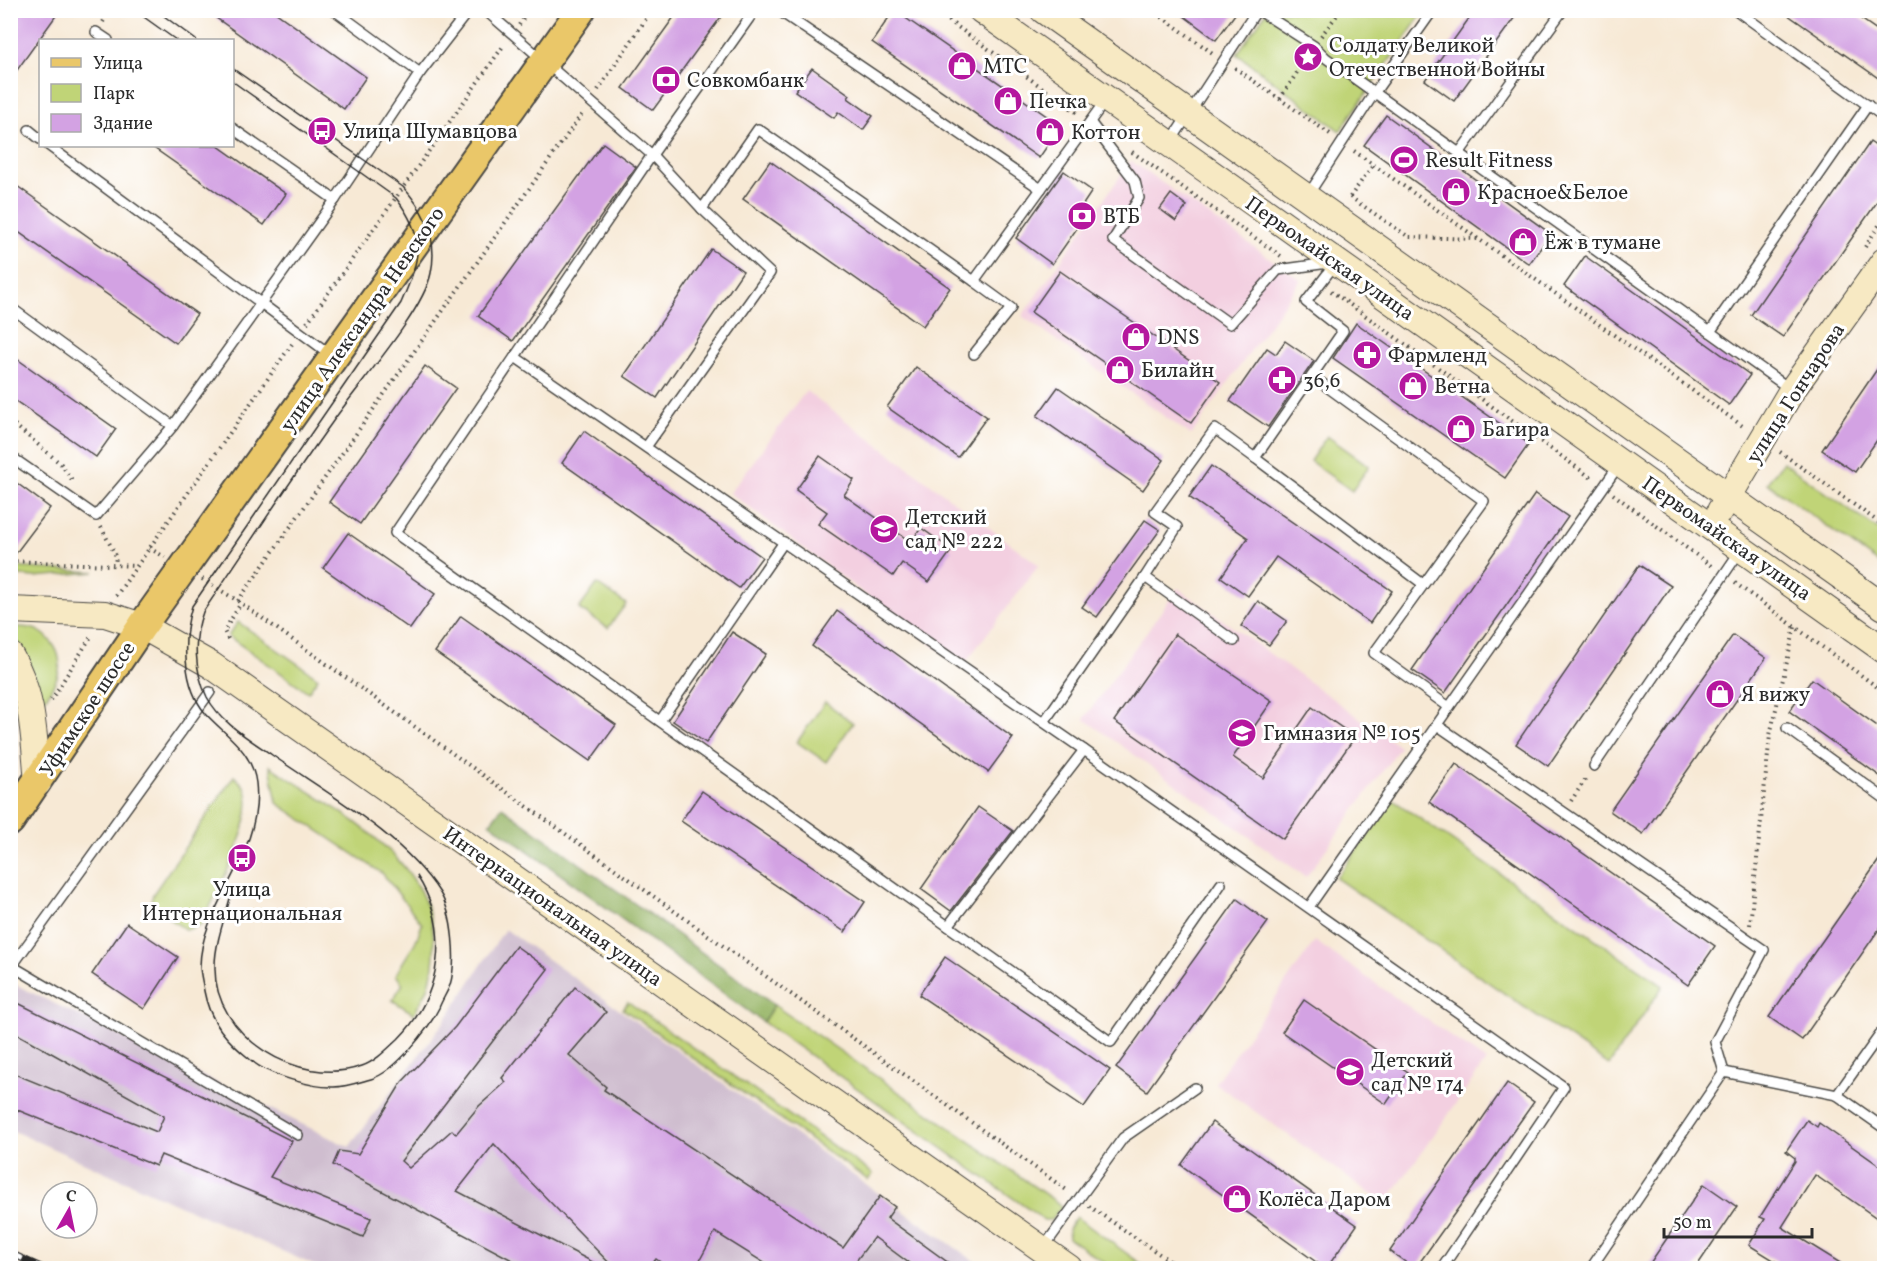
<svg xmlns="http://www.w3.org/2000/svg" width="1895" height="1279" font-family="Vollkorn,serif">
	<rect width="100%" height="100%" fill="#fff"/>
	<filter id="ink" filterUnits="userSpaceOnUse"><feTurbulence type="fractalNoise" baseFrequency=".0167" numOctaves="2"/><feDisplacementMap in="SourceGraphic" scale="12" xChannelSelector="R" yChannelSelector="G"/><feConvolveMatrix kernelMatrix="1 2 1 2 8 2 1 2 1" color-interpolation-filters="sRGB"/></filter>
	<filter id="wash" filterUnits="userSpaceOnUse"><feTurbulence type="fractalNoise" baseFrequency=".008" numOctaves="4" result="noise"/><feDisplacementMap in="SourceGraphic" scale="24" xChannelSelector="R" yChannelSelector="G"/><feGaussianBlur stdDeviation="1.35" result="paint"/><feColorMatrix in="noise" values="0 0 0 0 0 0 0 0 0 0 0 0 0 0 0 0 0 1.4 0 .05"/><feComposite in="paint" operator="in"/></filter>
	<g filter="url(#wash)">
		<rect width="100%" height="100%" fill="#f7e9d5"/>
		<g fill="#f3cfe0">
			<polygon points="1131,161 1301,280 1191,435 1022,316"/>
			<polygon points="806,391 1039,565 962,667 730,493"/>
			<polygon points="1178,588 1400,747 1306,877 1084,719"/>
			<polygon points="1315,941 1486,1061 1385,1204 1215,1083"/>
		</g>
		<polygon fill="#cfbdcf" points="505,929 984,1268 320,1268 11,1130 10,982 349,1147 444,1022"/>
		<g fill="#c0d477" stroke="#768051" stroke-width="1.5">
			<polygon points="1267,11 1424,11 1340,131 1237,54"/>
			<polygon points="1327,436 1369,466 1352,491 1310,461"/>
			<polygon points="1783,462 1884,534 1884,567 1767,483"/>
			<polygon points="11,567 95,572 34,577 11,575"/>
			<polygon points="597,584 626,604 608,628 579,609"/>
			<polygon points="238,622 318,678 308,692 228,636"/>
			<path d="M11,626C18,627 27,627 34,629C42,631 47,637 52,643C68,664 56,683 43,702L27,659L11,635Z"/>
			<polygon points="825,702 853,723 826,762 797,742"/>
			<path d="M270,766C348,819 457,867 430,982C428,992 419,1004 414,1014L392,1000L403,984L396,975C406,954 416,947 422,924L383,874L277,803Z"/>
			<path d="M234,776C238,780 244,784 246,790C257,820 215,896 201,925L186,930L150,905L153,894Z"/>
			<polygon points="1393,800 1663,986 1609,1065 1336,878"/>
			<polygon points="628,1002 873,1174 868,1180 623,1009"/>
			<polygon points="774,1005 1062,1206 1051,1220 1044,1220 763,1022"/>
			<polygon points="1076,1217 1147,1268 1112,1268 1069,1238 1068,1229"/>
		</g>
		<polygon fill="#98b668" stroke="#62704a" stroke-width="1.5" points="502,807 774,1005 763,1022 490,823"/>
		<g id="blocks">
			<g fill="#d3a2e3">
				<polygon points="10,10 60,10 10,80"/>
				<polygon points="205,10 272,10 366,77 344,109"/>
				<polygon points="679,10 726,10 653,110 623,88"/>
				<polygon points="894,10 1061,126 1039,158 872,42"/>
				<polygon points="1176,10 1238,10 1216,40"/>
				<polygon points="1475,10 1520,10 1454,101 1425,80"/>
				<polygon points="1781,10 1848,10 1884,35 1884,82"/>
				<polygon points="812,68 850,95 848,98 873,116 863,130 838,112 834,118 795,91"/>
				<polygon points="1386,115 1551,234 1529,264 1364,145"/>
				<polygon points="1870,142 1884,152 1884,192 1783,337 1751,315"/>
				<polygon points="603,143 636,167 513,341 478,316"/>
				<polygon points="151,146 218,146 286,194 264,225"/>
				<polygon points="770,161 950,288 923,326 743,199"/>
				<polygon points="1064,171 1092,191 1080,209 1087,214 1052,264 1016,238"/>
				<polygon points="17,186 197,314 176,343 10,226 10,196"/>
				<polygon points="1171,194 1187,206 1176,221 1160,209"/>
				<polygon points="711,249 743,271 657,398 624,376"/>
				<polygon points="1585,256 1750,375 1729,405 1564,286"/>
				<polygon points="1060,271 1220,382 1191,423 1031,312"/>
				<polygon points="1356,323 1529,444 1505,478 1333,358"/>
				<polygon points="1285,341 1314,361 1268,427 1230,401 1267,348 1276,354"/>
				<polygon points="10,354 116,429 96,457 10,397"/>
				<polygon points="1884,359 1884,430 1855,472 1822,450"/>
				<polygon points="425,366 456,388 360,524 329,502"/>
				<polygon points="916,367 987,417 958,457 887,407"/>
				<polygon points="1058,387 1164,460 1143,490 1037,416"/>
				<polygon points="584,431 762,557 739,588 562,463"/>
				<polygon points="820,456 854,480 844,495 911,542 921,528 952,550 929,582 902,563 893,576 818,524 827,512 796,490"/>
				<polygon points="1211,466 1392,591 1370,623 1276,557 1248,596 1221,577 1248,538 1189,497"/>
				<polygon points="10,478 50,508 10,561"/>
				<polygon points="1535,494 1568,517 1445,693 1412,670"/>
				<polygon points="1145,520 1160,530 1097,617 1082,607"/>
				<polygon points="348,533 435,594 410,629 323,568"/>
				<polygon points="1639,565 1671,586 1548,766 1516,744"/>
				<polygon points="1258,601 1287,621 1269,645 1241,626"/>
				<polygon points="837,611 1013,738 988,772 812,646"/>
				<polygon points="461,616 616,725 590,761 435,652"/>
				<polygon points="732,632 766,654 706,743 673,721"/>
				<polygon points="1175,634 1272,701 1233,757 1263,778 1312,707 1355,737 1283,839 1114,721"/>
				<polygon points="1733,635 1766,658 1643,834 1610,811"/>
				<polygon points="1812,679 1884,731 1884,779 1789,711"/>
				<polygon points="1456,764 1715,946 1688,985 1429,802"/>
				<polygon points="702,791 865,902 845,932 681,821"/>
				<polygon points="978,807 1013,831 951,911 921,889"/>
				<polygon points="1884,853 1884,922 1802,1040 1769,1017"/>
				<polygon points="1237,899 1268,922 1147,1091 1116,1068"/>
				<polygon points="127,923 178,957 144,1009 92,974"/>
				<polygon points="516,946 548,969 401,1161 409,1168 452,1130 456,1134 479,1106 506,1082 502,1078 575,987 606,1012 569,1055 606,1087 604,1090 843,1248 880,1196 895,1207 887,1218 957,1269 917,1269 874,1237 850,1269 774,1269 715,1232 695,1269 670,1269 656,1259 648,1269 615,1269 494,1144 457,1191 606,1269 529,1269 333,1165 339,1151 358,1154 402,1082 455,1027"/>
				<polygon points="945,957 1110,1070 1084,1107 919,995"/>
				<polygon points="10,999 292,1141 270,1177 371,1218 363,1237 161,1155 156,1166 10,1107 10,1072 157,1132 164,1116 10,1030"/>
				<polygon points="1304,1000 1408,1072 1386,1104 1282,1032"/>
				<polygon points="1507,1083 1534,1102 1415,1269 1390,1251"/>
				<polygon points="1807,1120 1817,1127 1819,1123 1884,1169 1884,1223 1815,1175 1782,1227 1850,1269 1788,1269 1749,1245 1765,1219 1760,1217 1795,1161 1795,1158 1786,1151"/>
				<polygon points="1212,1122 1357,1225 1326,1269 1181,1165"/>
				<polygon points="1704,1184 1737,1207 1695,1269 1646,1269"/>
			</g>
		</g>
	</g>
	<g filter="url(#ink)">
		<use href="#blocks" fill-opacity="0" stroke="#4a4844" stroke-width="1.5"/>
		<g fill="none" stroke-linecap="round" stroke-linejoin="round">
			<g stroke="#4a4844" stroke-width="12">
				<g id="lane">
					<polyline points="334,10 420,73"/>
					<polyline points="485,10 652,155 702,209 758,129 974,281 1105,101"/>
					<polyline points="755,10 652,155 395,533 1111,1042 1221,884"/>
					<polyline points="778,10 1041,189"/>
					<polyline points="1258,10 1314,46 1326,58 1790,389"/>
					<polyline points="1736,10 1884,117"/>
					<polyline points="96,32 108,40"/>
					<polyline points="1090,122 1135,181 1139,198 1113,240 1230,324 1278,270 1328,263"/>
					<polyline points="232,128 335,200"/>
					<polyline points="29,130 40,139"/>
					<polyline points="1171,141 1257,10"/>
					<polyline points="49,146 331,355"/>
					<polyline points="1460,152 1563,10"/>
					<polyline points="1308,195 1375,92 1433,10"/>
					<polyline points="974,281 1011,308 974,354"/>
					<polyline points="10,307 173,426"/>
					<polyline points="1710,332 1868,105"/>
					<polyline points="515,357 1084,750 1564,1087 1442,1268"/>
					<polyline points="1312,376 1484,501 1374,653 1449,707"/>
					<polyline points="646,447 770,273 702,209"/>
					<polyline points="10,456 96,516 173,426 335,200 420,73 469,10"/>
					<polyline points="1255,458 1423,584"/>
					<polyline points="1234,641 1145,577 1177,527 1155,512 1215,429 1255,458 1343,331 1306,302 1335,264"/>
					<polyline points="210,692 12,966 298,1135"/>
					<polyline points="660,721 784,542"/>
					<polyline points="1044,722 1145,577"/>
					<polyline points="1437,725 1764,950 1715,1042 1724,1072"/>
					<polyline points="1787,728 1884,798"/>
					<polyline points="1594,766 1740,551"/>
					<polyline points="1309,907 1619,465"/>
					<polyline points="948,926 1084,750"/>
					<polyline points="1837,1095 1884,1029"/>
					<polyline points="1044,1247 1123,1138 1195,1088"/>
					<polyline points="1591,1268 1724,1072 1837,1095 1884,1128"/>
				</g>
			</g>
			<g stroke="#4a4844" stroke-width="28">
				<g id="secondary">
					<polyline points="981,10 1884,650"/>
					<polyline points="1043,10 1884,607"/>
					<polyline points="1720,511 1792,390 1884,261"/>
					<polyline points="10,610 105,614 142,626 211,665 1069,1268"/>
					<path d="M10,655C34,694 34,739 38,783"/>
				</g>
			</g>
			<g stroke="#4a4844" stroke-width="32">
				<polyline id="primary" points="10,821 142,626 581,10"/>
			</g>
			<g stroke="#4a4844" stroke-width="4" stroke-dasharray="1.5 4.5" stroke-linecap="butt">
				<polyline points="934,10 1079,114"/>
				<polyline points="1152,10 1214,54"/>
				<polyline points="103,22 111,10"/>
				<polyline points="519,25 529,10"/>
				<polyline points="1321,36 1341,10"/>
				<polyline points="1235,68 1333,136"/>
				<polyline points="598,90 652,10"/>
				<polyline points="1280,99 1307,57"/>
				<polyline points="1354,151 1744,427"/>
				<polyline points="1132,152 1281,256"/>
				<polyline points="1350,197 1409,237 1478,239"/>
				<polyline points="1350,197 1373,165"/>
				<polyline points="1865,247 1884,218"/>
				<polyline points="1331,291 1593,479"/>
				<polyline points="307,323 504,45"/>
				<polyline points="10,421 61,464 72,480"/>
				<polyline points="1780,452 1884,526"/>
				<polyline points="1613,494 1714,568"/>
				<polyline points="101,527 116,556 115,565"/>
				<polyline points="149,548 165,557"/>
				<polyline points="10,561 135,566"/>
				<polyline points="202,579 238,601 1068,1191"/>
				<polyline points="1735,583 1884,692"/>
				<polyline points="116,596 292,344"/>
				<polyline points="238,601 584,111"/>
				<polyline points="228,639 224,631 241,603"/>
				<polyline points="51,700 92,635"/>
				<polyline points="1571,801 1587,777"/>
				<polyline points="1750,925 1770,735 1795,627"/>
				<polyline points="1089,1206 1180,1268"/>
			</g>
			<use href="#lane" stroke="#fff" stroke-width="9"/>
			<use href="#secondary" stroke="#f7e9c3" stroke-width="26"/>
			<use href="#primary" stroke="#eac769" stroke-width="28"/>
			<g stroke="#2b2b2b" stroke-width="1.5">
				<polyline points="134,10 176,40"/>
				<polyline points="156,10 196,40"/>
				<path d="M232,68L403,187C426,212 438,240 431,273C423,313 356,387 331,424C287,485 246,549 203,612C193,639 194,670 207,697C220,722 249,739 272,755C328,794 403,835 440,893C453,914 457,962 450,985C447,993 442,1000 439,1008C428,1030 395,1072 371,1079C360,1082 346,1087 334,1087C313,1088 268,1075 252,1061C227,1041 210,1023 204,991C203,983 200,974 200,966C201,903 264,855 256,783C252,750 226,736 206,714C182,686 182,639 192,606L401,303C420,259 427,238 396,198L232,81"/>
				<path d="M232,891C226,915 215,942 215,966C213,1037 299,1088 362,1066C376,1061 387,1049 398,1039C442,995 451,929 417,876"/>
			</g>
			<g stroke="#2b2b2b" stroke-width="7">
				<polyline id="rail" points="10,1253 43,1268"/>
			</g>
			<use href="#rail" stroke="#fff" stroke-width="4.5" stroke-dasharray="14" stroke-linecap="butt"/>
		</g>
	</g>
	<defs>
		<g id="sight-disc" transform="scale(1.5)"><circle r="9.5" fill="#b5179e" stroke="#fff"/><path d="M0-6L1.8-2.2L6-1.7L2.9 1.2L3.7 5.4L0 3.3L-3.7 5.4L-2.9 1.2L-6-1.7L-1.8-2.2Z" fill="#fff"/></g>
		<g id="shop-disc" transform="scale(1.5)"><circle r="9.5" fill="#b5179e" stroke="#fff"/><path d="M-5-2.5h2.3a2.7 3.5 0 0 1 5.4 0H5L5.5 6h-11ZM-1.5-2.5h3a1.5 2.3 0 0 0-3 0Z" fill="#fff"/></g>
		<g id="bank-disc" transform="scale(1.5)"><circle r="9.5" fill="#b5179e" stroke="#fff"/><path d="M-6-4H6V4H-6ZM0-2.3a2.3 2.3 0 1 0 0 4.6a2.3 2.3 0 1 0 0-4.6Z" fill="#fff"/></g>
		<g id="bus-disc" transform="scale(1.5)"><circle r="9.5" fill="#b5179e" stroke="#fff"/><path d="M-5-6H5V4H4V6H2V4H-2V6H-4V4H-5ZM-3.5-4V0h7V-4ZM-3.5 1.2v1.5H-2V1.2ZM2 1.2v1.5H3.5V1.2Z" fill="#fff"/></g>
		<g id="stadium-disc" transform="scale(1.5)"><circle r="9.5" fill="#b5179e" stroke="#fff"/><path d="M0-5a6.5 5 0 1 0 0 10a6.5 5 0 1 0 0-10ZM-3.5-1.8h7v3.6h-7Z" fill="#fff"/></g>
		<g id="pharmacy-disc" transform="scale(1.5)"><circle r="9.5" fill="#b5179e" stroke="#fff"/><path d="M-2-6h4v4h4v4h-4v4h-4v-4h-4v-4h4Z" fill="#fff"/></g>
		<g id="school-disc" transform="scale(1.5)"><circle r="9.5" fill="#b5179e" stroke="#fff"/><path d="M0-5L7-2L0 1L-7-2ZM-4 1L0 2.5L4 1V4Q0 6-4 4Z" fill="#fff"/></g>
	</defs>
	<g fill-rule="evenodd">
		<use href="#sight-disc" x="1308" y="57"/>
		<use href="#shop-disc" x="962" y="66"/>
		<use href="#bank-disc" x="666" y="80"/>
		<use href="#shop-disc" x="1008" y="101"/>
		<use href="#bus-disc" x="322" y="131"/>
		<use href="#shop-disc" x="1050" y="132"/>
		<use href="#stadium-disc" x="1404" y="160"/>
		<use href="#shop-disc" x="1456" y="192"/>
		<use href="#bank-disc" x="1082" y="216"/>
		<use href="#shop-disc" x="1523" y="242"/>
		<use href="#shop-disc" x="1136" y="337"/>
		<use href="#pharmacy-disc" x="1367" y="355"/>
		<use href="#shop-disc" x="1120" y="370"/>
		<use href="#pharmacy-disc" x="1282" y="380"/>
		<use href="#shop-disc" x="1413" y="386"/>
		<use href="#shop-disc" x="1461" y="429"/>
		<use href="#school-disc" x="884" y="529"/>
		<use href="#shop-disc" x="1720" y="694"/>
		<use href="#school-disc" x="1242" y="733"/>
		<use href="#bus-disc" x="242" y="858"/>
		<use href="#school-disc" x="1350" y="1072"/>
		<use href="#shop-disc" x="1237" y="1199"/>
	</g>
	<g text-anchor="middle" stroke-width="6" stroke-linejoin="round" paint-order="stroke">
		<g font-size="21" fill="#2b2b2b" stroke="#fff" text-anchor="start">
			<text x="1329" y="52">Солдату Великой<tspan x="1329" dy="24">Отечественной Войны</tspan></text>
			<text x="983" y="73">МТС</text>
			<text x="687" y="87">Совкомбанк</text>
			<text x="1029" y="108">Печка</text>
			<text x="343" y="138">Улица Шумавцова</text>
			<text x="1071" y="139">Коттон</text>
			<text x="1425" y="167">Result Fitness</text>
			<text x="1477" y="199">Красное&amp;Белое</text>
			<text x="1103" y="223">ВТБ</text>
			<text x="1544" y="249">Ёж в тумане</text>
			<text x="1157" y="344">DNS</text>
			<text x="1388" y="362">Фармленд</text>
			<text x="1141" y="377">Билайн</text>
			<text x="1303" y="387">36,6</text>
			<text x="1434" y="393">Ветна</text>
			<text x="1482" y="436">Багира</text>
			<text x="905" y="524">Детский<tspan x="905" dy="24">сад № 222</tspan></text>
			<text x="1741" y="701">Я вижу</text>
			<text x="1263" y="740">Гимназия № 105</text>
			<text x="242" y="896" text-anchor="middle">Улица<tspan x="242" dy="24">Интернациональная</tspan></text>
			<text x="1371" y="1067">Детский<tspan x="1371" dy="24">сад № 174</tspan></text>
			<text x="1258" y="1206">Колёса Даром</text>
		</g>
		<g font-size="21" fill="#2b2b2b" stroke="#fff">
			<text transform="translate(1330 258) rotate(35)" y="7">Первомайская улица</text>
			<text transform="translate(362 319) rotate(-55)" y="7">улица Александра Невского</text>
			<text transform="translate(1795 393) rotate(-57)" y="7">улица Гончарова</text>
			<text transform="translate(1727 538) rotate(35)" y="7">Первомайская улица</text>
			<text transform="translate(87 709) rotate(-57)" y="7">Уфимское шоссе</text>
			<text transform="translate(553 906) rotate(35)" y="7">Интернациональная улица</text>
		</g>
	</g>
	<rect width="1895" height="1279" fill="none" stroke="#fff" stroke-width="36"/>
	<rect x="39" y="39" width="195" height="108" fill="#ffffff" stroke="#aaaaaa" stroke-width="1.5"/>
	<rect x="51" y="58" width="30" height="9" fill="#eac769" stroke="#aaaaaa" stroke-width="1.5"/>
	<text x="93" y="69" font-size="18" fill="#2b2b2b">Улица</text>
	<rect x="51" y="84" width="30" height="18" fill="#c0d477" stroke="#aaaaaa" stroke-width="1.5"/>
	<text x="93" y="99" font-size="18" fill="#2b2b2b">Парк</text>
	<rect x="51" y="114" width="30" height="18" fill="#d3a2e3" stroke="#aaaaaa" stroke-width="1.5"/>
	<text x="93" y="129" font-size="18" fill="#2b2b2b">Здание</text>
	<g transform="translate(69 1210) rotate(9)"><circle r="28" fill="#ffffff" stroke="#aaaaaa" stroke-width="1.5"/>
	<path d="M0-4.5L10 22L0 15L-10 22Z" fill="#b5179e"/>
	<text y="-9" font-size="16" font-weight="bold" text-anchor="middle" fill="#2b2b2b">С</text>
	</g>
	<path d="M1664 1228v9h148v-9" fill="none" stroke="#2b2b2b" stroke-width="3"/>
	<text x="1673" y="1228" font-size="18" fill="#2b2b2b" stroke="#ffffff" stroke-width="4.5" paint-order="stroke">50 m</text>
</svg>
